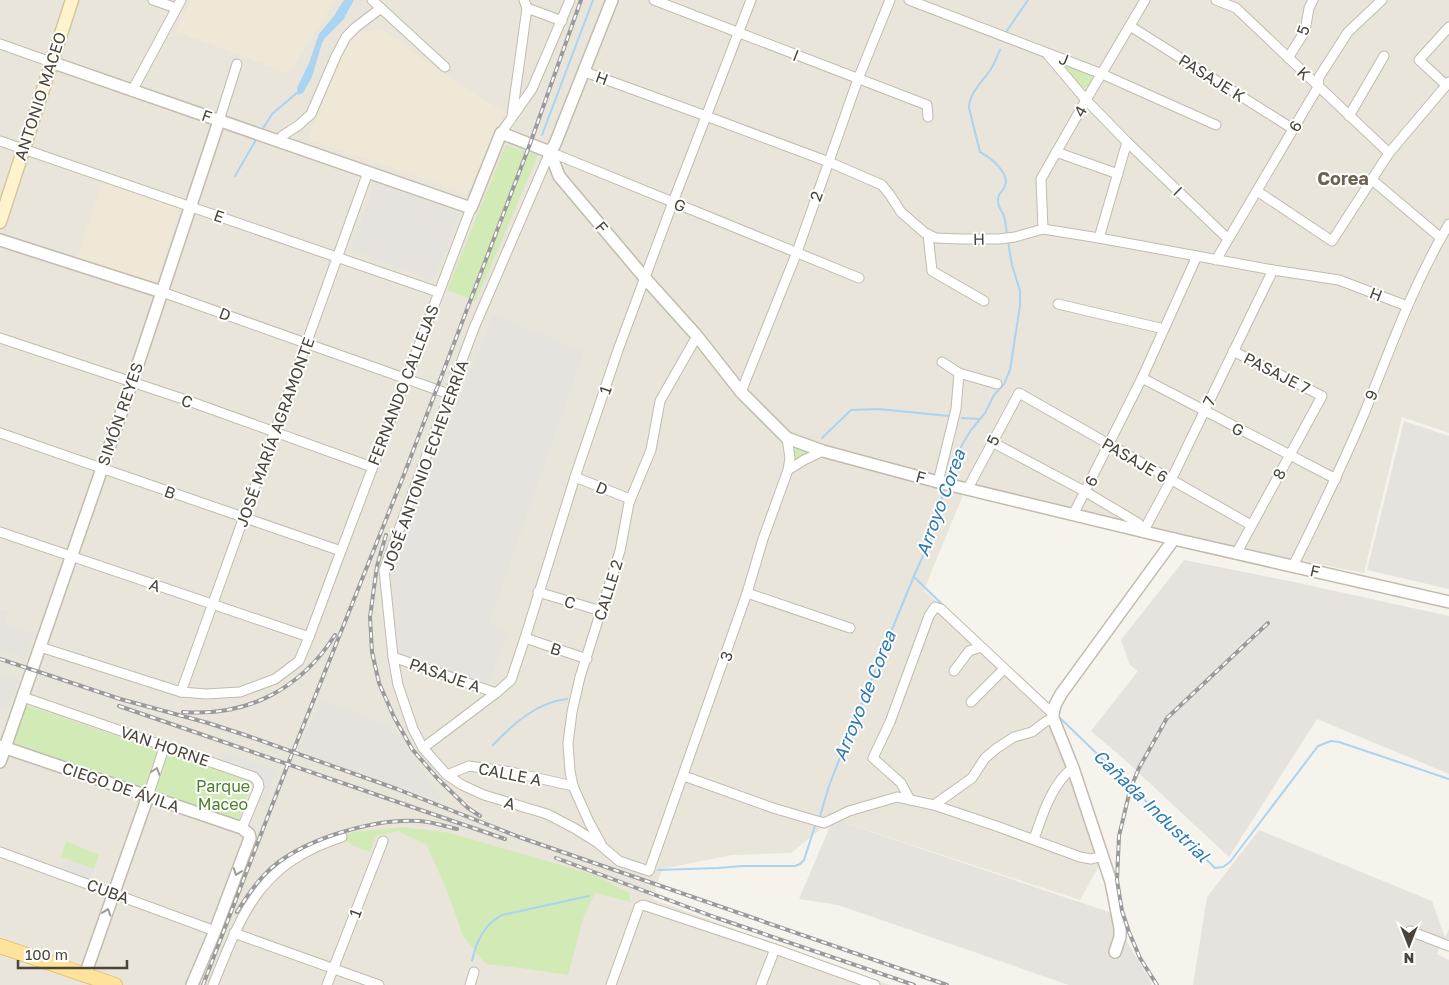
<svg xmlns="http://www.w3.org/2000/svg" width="1449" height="985" font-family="'Golos Text',sans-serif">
	<rect width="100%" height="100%" fill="#f6f3ec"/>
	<polygon fill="#eae5da" points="0,0 1449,0 1449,433 1402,417 1364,573 963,495 924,590 1048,710 1105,855 1080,900 833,819 791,853 732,855 662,869 652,899 890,985 0,985"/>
	<g fill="#e6e2dd">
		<polygon points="376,182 459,214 433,281 351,249"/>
		<polygon points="493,315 584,351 489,623 508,632 490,679 483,684 406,659 398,652 389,573"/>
		<polygon points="1404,421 1449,436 1449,589 1367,570"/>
		<polygon points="1184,560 1294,582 1449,616 1449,774 1317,719 1229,857 1126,761 1091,731 1138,671 1130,665 1121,640"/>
		<polygon points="0,609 8,611 4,624 34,635 25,659 0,650"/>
		<polygon points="0,673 19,680 8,710 0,707"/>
		<polygon points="321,699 393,728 444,802 298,751"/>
		<polygon points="833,819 1109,912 1152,983 1151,985 1069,985 838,905 799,899"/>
		<polygon points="1259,830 1432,901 1445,937 1449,929 1449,939 1445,938 1437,954 1449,960 1449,985 1193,985 1207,897"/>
	</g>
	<g fill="#efe8d6">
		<polygon points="191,0 336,0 288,73 175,31"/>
		<polygon points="383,30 458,84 505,112 467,194 308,139 348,42 361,32"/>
		<polygon points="102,182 180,208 156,284 77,259"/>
	</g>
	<g fill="#d2eab5">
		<path d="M1060,63L1092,73C1094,79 1088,88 1082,89Z"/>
		<polygon points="506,145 538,155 476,301 447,290"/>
		<polygon points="797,447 812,451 797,460 793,455 795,448"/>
		<polygon points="26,705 252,782 237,824 11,747"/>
		<polygon points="401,827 450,833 595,875 629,893 631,902 595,893 584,916 568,975 529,969 486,964 463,936 447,891 427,845 398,831 376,836 370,852 351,845 342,837 354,832"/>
		<polygon points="66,841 99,855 94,869 61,857"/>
	</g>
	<g fill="#e5e3e0">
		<polygon points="225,752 276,770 265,802 254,798 258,782 220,765"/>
		<polygon points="64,858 94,869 88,884 59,873"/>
	</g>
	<polygon fill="#a9d4f2" points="344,0 354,0 343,20 325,38 322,43 312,77 303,93 298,95 297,88 309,63 319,34 334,16"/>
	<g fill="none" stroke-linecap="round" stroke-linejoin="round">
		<g stroke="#a9d4f2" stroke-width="2">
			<polyline points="1006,32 1028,0"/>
			<path d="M1000,50C997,56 995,63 991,69C983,81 969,93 969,108L980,152C990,157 1012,174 1004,188C1001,193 997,195 998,201C998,207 1002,211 1004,216C1006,223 1006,229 1007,236"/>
			<polyline points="262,130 272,114 298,92"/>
			<polyline points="542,135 593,0"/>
			<polyline points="235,176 257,138"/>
			<polyline points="962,418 979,419"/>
			<polyline points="822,438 851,410 879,409 949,416"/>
			<polyline points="947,480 962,445 971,430 985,413 994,395 1004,384 1010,370 1020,306 1020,291 1012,265 1008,241"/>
			<polyline points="914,577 945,607"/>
			<polyline points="1058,716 1215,868 1223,867 1230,862 1318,746 1331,741 1339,742 1449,779"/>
			<path d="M493,745C513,724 537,702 567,699"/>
			<polyline points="820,816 829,786 847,739 914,576 931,538 945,487"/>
			<polyline points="658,870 718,868 743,866 795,866 800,864 804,860 815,826"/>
			<path d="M472,961C476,942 484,924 502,915L589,896"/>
		</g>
		<g stroke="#c2bbae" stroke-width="11">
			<g id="minor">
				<polyline points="153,0 176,8"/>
				<polyline points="372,0 445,67"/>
				<polyline points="654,0 927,105 928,117"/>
				<polyline points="909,0 1102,74 1216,125"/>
				<polyline points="1216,0 1236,8 1389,153"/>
				<polyline points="527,8 562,21"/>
				<polyline points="1130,26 1293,129"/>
				<polyline points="0,44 51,62"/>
				<polyline points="1048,55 1086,100 1127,142 1228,239"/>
				<polyline points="1288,58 1305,31 1309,8 1313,0"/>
				<polyline points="585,72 706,116 829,162 882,185 890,195 901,212 925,233 936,238 961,239 999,239 1015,237 1043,229 1099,238 1273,270 1339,280 1407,306"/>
				<polyline points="1446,85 1419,60 1449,27"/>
				<polyline points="132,91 181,0"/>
				<polyline points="512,116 527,8 524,0"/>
				<polyline points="1349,116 1384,56"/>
				<polyline points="219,121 237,64"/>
				<polyline points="501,133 532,89 570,0"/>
				<polyline points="0,141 438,292"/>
				<polyline points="280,141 282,136 299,125 311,114 336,56 346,37 356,27 381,8"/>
				<polyline points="1056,152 1118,174"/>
				<polyline points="1371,179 1441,238"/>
				<polyline points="1257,191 1332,241 1389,153 1449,82"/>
				<polyline points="1043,229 1041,179 1086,100 1145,0"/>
				<polyline points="928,234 932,271 984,301"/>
				<polyline points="1099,238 1127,142"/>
				<polyline points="1216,260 1318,87 1319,77 1348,32 1382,0"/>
				<polyline points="162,292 449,394"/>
				<polyline points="1058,304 1164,329"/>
				<polyline points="0,338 186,400 372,467"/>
				<polyline points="1233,351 1322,396 1236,554"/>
				<polyline points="942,362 959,373 997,384"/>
				<polyline points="1142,378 1336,479"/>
				<polyline points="741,392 797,252 858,79 890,0"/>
				<polyline points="0,433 341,551"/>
				<polyline points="787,438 790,458 788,470 763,539 747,593 649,871 619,861 598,843 574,828 547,814 484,795 462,785 447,775 423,748 413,729 398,685 393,657 384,570 474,328 550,152 859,278"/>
				<polyline points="992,442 1086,492 1138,523 1143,532"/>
				<polyline points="788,470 804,460 823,451"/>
				<polyline points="575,477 630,499"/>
				<polyline points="938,482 956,409 959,373"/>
				<polyline points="968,488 1019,393 1251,525"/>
				<polyline points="1073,515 1142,378 1197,256"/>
				<polyline points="0,532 309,637"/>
				<polyline points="1143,532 1171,480 1273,270"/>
				<path d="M1293,566C1318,516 1342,466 1364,414C1390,350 1413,284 1449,224"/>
				<polyline points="538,592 601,611"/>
				<polyline points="747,593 850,628"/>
				<polyline points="525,638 587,659"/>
				<polyline points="40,647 181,692 206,694 240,692 275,679 299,661 309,637 341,551 471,208"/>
				<polyline points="393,657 496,693"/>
				<polyline points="954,671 969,651 981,647"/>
				<polyline points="181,692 368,172"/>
				<polyline points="23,697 254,777 258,782 259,787 242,828"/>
				<polyline points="971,702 1004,669"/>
				<polyline points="423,748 496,693 511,680 525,638 575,477 618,350 673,202 751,0"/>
				<polyline points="447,775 469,766 511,772 573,786"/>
				<polyline points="684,776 773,808 824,823 849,811 897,797 934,805 999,827 1080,857 1091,859 1103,856"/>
				<polyline points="148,796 165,745"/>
				<polyline points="910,800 901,783 873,758 890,722 929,616 935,607 941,609 1053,714"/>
				<polyline points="934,805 972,778 985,758 997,748 1014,737 1032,732 1045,722 1053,718"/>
				<path d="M1034,839C1042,816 1052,783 1073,768"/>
				<polyline points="601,844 589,822 573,786 570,771 568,743 572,712 580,677 620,551 629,503 651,450 660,401 697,336"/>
				<polyline points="0,852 215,931"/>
				<polyline points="1410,931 1449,946"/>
				<polyline points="234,933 379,985"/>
				<path d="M213,985C243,911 259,864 342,837"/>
				<polyline points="327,985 383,841"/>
				<polyline points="470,985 474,972"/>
				<polyline points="611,985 639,907 643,905 775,949 875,985"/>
				<polyline points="761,985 775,949"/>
			</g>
		</g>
		<g stroke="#c2bbae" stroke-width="14">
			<g id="tertiary">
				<polyline points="51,62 471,208 501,133 550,152"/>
				<polyline points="550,152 559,176 644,277 697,336 741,392 787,438 823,451 938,482 1174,539 1449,602"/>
				<polyline points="550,152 555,144 612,0"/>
				<polyline points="0,240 162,292"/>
				<polyline points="0,746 242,828 249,834 250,838 215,931 192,985"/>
				<polyline points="0,762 132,382 219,121"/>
				<polyline points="1115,952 1120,937 1120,928 1111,882 1073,768 1053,718 1053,714 1055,705 1061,694 1174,539"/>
				<polyline points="85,975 148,796"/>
			</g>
		</g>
		<g stroke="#d6c79b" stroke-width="15">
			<polyline id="secondary" points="0,222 72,0"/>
		</g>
		<g stroke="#e6c16a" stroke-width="16">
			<polyline id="primary" points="0,946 115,985"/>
		</g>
		<use href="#minor" stroke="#fff" stroke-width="9"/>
		<use href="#tertiary" stroke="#fff" stroke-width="11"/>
		<use href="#secondary" stroke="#fff3cd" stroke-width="12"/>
		<use href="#primary" stroke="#ffe39c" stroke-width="14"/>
		<g stroke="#9a9a9a" stroke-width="4">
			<g id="rail">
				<polyline points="386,535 377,566 370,617 372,652 379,683 394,717 412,749 438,779 468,808 480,816"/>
				<polyline points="0,659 120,699 208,723 245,735 397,789 519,837 947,985"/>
				<polyline points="119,706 505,839"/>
				<path d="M183,712C247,717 301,689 335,635"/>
				<polyline points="556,858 717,918 914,985"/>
				<path d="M237,912C245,899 254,886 264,875C297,840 373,818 420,821C432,822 445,826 457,829"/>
				<polyline points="203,985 288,764 405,472 530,144 581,0"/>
				<polyline points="1157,985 1140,958 1129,932 1122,911 1117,880 1119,836 1130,790 1139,768 1167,718 1268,623"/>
			</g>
		</g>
		<use href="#rail" stroke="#fff" stroke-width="2" stroke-dasharray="5.5" stroke-linecap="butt"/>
	</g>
	<defs><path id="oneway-chevron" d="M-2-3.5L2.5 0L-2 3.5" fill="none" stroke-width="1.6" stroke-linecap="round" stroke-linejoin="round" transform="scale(1.25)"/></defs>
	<g stroke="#9c9892">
		<use href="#oneway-chevron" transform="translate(156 771) rotate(-72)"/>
		<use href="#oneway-chevron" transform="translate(237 872) rotate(110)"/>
		<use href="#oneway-chevron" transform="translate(107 912) rotate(-71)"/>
	</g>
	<g text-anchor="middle" stroke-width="4" stroke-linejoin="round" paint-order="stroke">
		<g font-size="16" fill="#4b4439" stroke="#fff">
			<text transform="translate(1303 30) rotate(-70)" y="6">5</text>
			<text transform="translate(796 55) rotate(21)" y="6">I</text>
			<text transform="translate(1064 59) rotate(21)" y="6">J</text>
			<text transform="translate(1304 73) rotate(43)" y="6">K</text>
			<text transform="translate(602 78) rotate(20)" y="6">H</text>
			<text transform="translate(1212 78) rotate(32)" y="6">PASAJE K</text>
			<text transform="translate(40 96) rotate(-72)" y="6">ANTONIO MACEO</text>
			<text transform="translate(1080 111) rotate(-61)" y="6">4</text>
			<text transform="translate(207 116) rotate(19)" y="6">F</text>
			<text transform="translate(1295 126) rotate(-59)" y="6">6</text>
			<text transform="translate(1178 191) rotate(44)" y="6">I</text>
			<text transform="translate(816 196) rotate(-70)" y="6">2</text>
			<text transform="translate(680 205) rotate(22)" y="6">G</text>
			<text transform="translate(219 216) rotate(19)" y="6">E</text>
			<text transform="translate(602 227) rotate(50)" y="6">F</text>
			<text transform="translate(979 239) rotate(-1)" y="6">H</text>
			<text transform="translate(1376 294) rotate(21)" y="6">H</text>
			<text transform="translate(225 314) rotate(20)" y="6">D</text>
			<text transform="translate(1277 373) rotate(27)" y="6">PASAJE 7</text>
			<text transform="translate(403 385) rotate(-69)" y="6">FERNANDO CALLEJAS</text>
			<text transform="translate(605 390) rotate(-71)" y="6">1</text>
			<text transform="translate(1371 395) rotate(-68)" y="6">9</text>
			<text transform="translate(187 401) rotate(19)" y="6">C</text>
			<text transform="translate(1209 401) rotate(-64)" y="6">7</text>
			<text transform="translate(120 414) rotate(-71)" y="6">SIMÓN REYES</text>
			<text transform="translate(1238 429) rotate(28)" y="6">G</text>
			<text transform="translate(275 432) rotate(-70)" y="6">JOSÉ MARÍA AGRAMONTE</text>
			<text transform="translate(993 440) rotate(-62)" y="6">5</text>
			<text transform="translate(1135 460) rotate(30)" y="6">PASAJE 6</text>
			<text transform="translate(425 465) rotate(-70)" y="6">JOSÉ ANTONIO ECHEVERRÍA</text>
			<text transform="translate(1279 474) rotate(-62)" y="6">8</text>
			<text transform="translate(921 477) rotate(15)" y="6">F</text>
			<text transform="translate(1091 481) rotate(-64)" y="6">6</text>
			<text transform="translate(602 488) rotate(22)" y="6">D</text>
			<text transform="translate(170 492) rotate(19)" y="6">B</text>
			<text transform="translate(1315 571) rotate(13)" y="6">F</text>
			<text transform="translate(155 585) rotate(19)" y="6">A</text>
			<text transform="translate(608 590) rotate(-73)" y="6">CALLE 2</text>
			<text transform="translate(570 602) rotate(17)" y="6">C</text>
			<text transform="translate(556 649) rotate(18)" y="6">B</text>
			<text transform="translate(726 656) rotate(-71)" y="6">3</text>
			<text transform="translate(445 675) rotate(19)" y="6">PASAJE A</text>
			<text transform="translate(165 746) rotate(19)" y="6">VAN HORNE</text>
			<text transform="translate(510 774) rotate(11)" y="6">CALLE A</text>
			<text transform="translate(121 787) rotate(19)" y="6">CIEGO DE ÁVILA</text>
			<text transform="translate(510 803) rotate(17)" y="6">A</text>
			<text transform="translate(108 891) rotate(20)" y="6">CUBA</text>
			<text transform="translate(355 913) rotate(-69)" y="6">1</text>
		</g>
		<g font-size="16" fill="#4a7f2a" stroke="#fff">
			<text x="223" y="792">Parque<tspan x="223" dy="18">Maceo</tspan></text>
		</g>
		<g font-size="18" font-weight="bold" fill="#6e6250" stroke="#fff">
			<text x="1343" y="185">Corea</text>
		</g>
		<g font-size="18" font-style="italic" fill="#2e7ab2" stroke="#fff">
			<text transform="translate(941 503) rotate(-70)" y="6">Arroyo Corea</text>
			<text transform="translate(865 696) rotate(-68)" y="6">Arroyo de Corea</text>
			<text transform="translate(1151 806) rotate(44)" y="6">Cañada Industrial</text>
		</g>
	</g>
	<g transform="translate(1409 945) rotate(180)" stroke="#ffffff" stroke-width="4" paint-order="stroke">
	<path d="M0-4L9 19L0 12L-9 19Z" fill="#4b4439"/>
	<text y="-8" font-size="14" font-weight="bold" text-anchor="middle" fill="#4b4439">N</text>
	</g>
	<path d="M18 960v8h109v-8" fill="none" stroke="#4b4439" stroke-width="2.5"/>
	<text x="25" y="960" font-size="15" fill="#4b4439" stroke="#ffffff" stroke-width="4" paint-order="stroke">100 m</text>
</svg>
